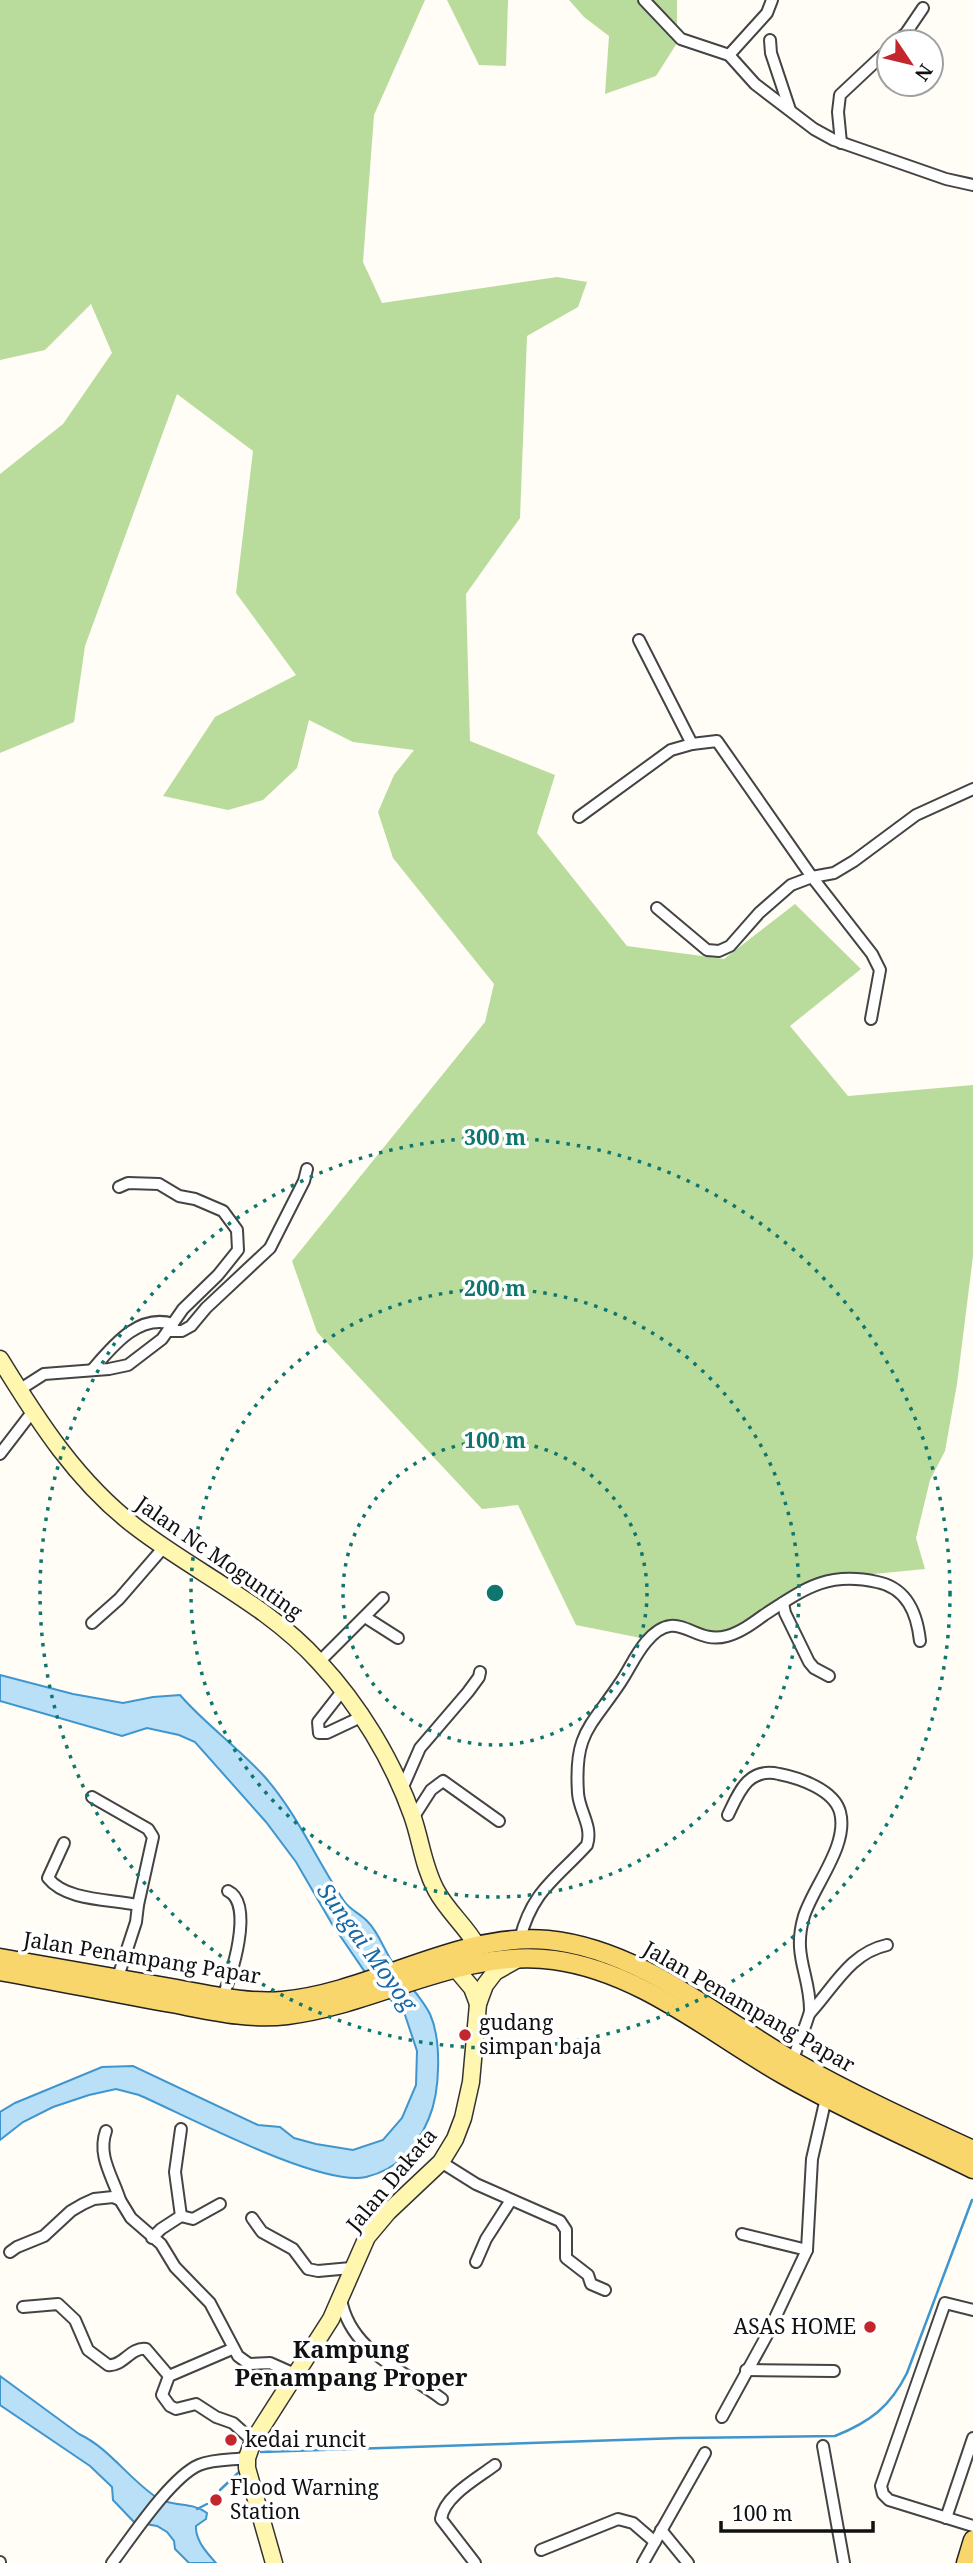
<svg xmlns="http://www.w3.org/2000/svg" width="973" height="2563" font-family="'Noto Serif',serif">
	<rect width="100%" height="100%" fill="#fffdf5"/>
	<g fill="#b9dc9c">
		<polygon points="0,0 425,0 374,115 363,262 382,303 557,277 587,282 578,307 527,336 520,518 466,594 470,741 555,775 537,833 627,946 724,959 795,904 861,969 790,1026 848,1096 973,1085 973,1256 957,1384 945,1451 930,1480 916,1538 925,1569 822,1579 738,1627 712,1635 672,1627 651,1640 576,1625 518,1505 482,1509 317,1332 292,1261 485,1022 494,984 393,858 378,812 394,775 414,750 353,742 309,720 297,768 263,800 228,810 163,796 215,717 296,675 236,593 253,451 177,394 85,646 74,722 0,753 0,474 63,424 112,353 91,304 45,350 0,360"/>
		<polygon points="447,0 508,0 506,66 479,65"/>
		<polygon points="569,0 677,0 677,43 656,76 605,94 609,36 584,17"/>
	</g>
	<g fill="#b9e0f7" stroke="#3f96cf" stroke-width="2">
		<path d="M0,1675L73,1694L123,1703L153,1697L180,1695C206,1725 238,1747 264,1776C297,1813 317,1861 344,1901C350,1910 361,1914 368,1922C379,1933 384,1950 393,1963C404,1980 421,1996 430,2014C442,2041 440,2092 429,2118C417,2147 399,2169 366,2177C320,2187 187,2116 139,2095L116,2089L89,2095L53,2107L23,2122L0,2140V2112L15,2103L102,2067L133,2066L258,2125L280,2127L294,2138L316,2144L353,2150L383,2140L402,2118L416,2085L417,2051L405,2015L365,1972L332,1924L296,1862L266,1822L195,1742L179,1735L147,1728L122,1736L0,1701Z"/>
		<path d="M0,2376L79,2434C109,2448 128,2478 156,2497C173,2508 191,2501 207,2513L206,2519L196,2526C195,2540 207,2553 216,2563H189L175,2549L174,2541L167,2532L157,2526L134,2522L113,2500L112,2487L90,2466L0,2405Z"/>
	</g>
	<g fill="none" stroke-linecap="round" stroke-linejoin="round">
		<g stroke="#3f96cf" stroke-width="2.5">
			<path d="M261,2452L680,2438L835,2436C870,2422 890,2407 907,2373L972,2200"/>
			<polyline points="220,2490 239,2472"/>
			<polyline points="197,2509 207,2504"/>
		</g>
		<g stroke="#444" stroke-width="14">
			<g id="street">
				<polyline points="644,0 681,39 729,55 755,84 814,129 834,140 946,179 973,185"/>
				<polyline points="770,40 771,53 790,110"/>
				<polyline points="896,42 906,33 923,8"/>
				<polyline points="729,55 767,13 772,0"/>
				<polyline points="841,143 838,112 840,95 889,49"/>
				<polyline points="639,640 692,744 717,741 812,877 872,954 880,970 871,1019"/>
				<polyline points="579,817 671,750 692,744"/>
				<polyline points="657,908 707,950 719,951 730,946 759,913 791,885 812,877 834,873 854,861 916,815 973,789"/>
				<polyline points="168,1331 182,1331 191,1326 206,1308 270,1248 304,1181 307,1169"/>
				<path d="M92,1370C112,1347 138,1313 173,1324"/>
				<polyline points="19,1390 44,1374 109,1369 128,1365 162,1339 183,1309 218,1275 238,1250 237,1230 223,1211 195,1199 179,1196 159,1184 128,1183 119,1187"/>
				<polyline points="0,1454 33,1411"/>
				<polyline points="783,1603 785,1613 809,1662 814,1668 829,1676"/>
				<polyline points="365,1617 398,1638"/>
				<polyline points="92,1623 119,1599 164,1547"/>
				<polyline points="319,1662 383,1598"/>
				<polyline points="343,1690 318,1722 319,1733 327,1733 361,1717"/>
				<polyline points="402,1789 420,1748 468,1692 479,1677 480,1672"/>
				<polyline points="92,1797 148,1829 153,1837 138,1905"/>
				<path d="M728,1815C739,1792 748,1767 779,1774C800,1778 834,1790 840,1812C849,1845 814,1885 804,1916C792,1956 810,1974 810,2010C810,2016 795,2051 793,2060"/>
				<polyline points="413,1818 431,1790 443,1781 499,1821"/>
				<path d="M64,1843L48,1878C66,1901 110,1899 138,1905L136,1922L117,1980"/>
				<path d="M520,1939C532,1891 556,1879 587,1845C593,1826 579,1811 578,1793C574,1733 590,1728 620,1683C629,1670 635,1655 646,1642C678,1604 692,1646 727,1636C741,1632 753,1623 764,1615C804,1589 827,1571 877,1582C907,1588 917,1613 920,1641"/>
				<path d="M222,1998C231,1978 255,1904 228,1891"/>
				<path d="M810,2013C834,1987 850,1953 887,1945"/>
				<path d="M106,2131C97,2156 113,2177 120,2200"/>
				<polyline points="441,2162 476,2184 560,2221 566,2230 566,2258 588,2275 591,2284 605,2290"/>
				<polyline points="181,2216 193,2219 220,2204"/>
				<polyline points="252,2218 262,2232 293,2249 308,2269 318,2271 351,2268"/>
				<polyline points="742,2234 807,2250"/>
				<polyline points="152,2238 161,2229 181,2216 175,2172 181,2129"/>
				<polyline points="10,2252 17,2247 44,2236 71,2211 83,2204 94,2199 113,2197 120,2200 131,2218 161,2244 175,2267 210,2303 238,2356 249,2364 270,2363 297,2375"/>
				<polyline points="476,2262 486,2239 511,2200"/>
				<path d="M341,2299C350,2352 404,2370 442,2399"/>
				<path d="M23,2307L58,2304L75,2320L88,2350L108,2365C123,2367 130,2347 146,2349L169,2376"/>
				<polyline points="973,2310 945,2303 881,2486 883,2494 889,2500 973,2526"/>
				<polyline points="232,2349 169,2376 162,2395 170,2406 176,2409 196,2404 216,2417 233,2423 253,2441"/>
				<polyline points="746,2370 834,2371"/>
				<polyline points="722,2417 767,2335 807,2250 812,2159 826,2098"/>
				<polyline points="823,2446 844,2563"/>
				<polyline points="946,2518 973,2438"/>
				<polyline points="661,2530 688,2563"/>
				<polyline points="541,2550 618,2519 633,2523 655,2542"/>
				<polyline points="0,2562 0,2563"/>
				<path d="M112,2563C131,2538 171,2477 199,2465C213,2459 232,2460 247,2458"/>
				<path d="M475,2563L441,2519C444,2496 478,2478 495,2465"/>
				<polyline points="643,2563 705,2453"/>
			</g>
		</g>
		<g stroke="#333" stroke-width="19">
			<g id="secondary">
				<path d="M0,1359C38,1421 77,1482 136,1527C196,1573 268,1605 319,1662C359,1705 392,1759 412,1815C421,1840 423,1866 436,1890C447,1911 466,1926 477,1946"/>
				<polyline points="456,1969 472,1988 478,2004"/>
				<polyline points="274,2563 247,2468 247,2458 253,2441 331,2319 367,2237 388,2212 441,2162 455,2139 463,2118 471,2082 478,2004 485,1985 495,1972 518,1959"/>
			</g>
		</g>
		<g stroke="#222" stroke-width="21">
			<g id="primary">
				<path d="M0,1958C59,1968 118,1979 177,1989C211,1995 247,2004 282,2001C372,1993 457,1932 548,1940C639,1949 717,2017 793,2061C851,2094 912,2122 973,2150"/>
				<path d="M0,1971C57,1981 114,1993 171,2003C209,2010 249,2020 287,2015C377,2004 460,1948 554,1960C641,1972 710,2033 784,2075C845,2110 910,2138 973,2169"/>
				<polyline points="966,2563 973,2540"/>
			</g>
		</g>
		<use href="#street" stroke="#fff" stroke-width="10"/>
		<use href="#secondary" stroke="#fff6b0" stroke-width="16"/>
		<use href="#primary" stroke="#f9d66b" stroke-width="18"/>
	</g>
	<g fill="none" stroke="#0f766e" stroke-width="3.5" stroke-dasharray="3.5 7">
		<circle cx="495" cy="1593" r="152"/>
		<circle cx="495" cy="1593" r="304"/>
		<circle cx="495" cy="1593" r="455"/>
	</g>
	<g fill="#c4262e" stroke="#fff" stroke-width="2.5">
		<circle cx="465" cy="2035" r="7"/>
		<circle cx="870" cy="2327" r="7"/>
		<circle cx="231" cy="2440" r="7"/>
		<circle cx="216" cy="2500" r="7"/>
	</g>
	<g text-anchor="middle" stroke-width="7" stroke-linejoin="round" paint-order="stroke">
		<g font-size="21" fill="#111" stroke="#fff">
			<text transform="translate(219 1558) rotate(35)" y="7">Jalan Nc Mogunting</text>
			<text transform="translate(142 1958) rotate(9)" y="7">Jalan Penampang Papar</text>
			<text transform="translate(749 2007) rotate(30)" y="7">Jalan Penampang Papar</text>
			<text transform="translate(392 2180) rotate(-50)" y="7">Jalan Dakata</text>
		</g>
		<g font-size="21" fill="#111" stroke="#fff" text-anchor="start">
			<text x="479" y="2030">gudang<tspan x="479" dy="24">simpan baja</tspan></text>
			<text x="856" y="2334" text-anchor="end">ASAS HOME</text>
			<text x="245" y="2447">kedai runcit</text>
			<text x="230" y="2495">Flood Warning<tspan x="230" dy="24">Station</tspan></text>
		</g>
		<g font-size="23" font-style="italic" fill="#1768a6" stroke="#fff">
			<text transform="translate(367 1947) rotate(54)" y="8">Sungai Moyog</text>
		</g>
		<g font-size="24" font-weight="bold" fill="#111" stroke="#fff">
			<text x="351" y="2358">Kampung<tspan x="351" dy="28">Penampang Proper</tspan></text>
		</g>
	</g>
	<circle cx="495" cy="1593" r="10" fill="#0f766e" stroke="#fff" stroke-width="3.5"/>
	<g font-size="21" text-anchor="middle" font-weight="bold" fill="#0f766e" stroke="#fff" stroke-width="7" stroke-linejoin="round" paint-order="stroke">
		<text x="495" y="1145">300 m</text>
		<text x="495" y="1296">200 m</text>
		<text x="495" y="1448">100 m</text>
	</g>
	<g transform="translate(910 63) rotate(125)"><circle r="33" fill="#ffffff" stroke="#a0a0a0" stroke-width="2"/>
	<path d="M0-5L12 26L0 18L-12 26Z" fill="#c4262e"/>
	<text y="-10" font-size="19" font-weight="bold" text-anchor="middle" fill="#111111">N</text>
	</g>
	<path d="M721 2521v10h152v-10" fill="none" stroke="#111111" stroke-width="3.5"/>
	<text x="732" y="2521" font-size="21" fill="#111111" stroke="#ffffff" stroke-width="5" paint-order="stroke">100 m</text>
</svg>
